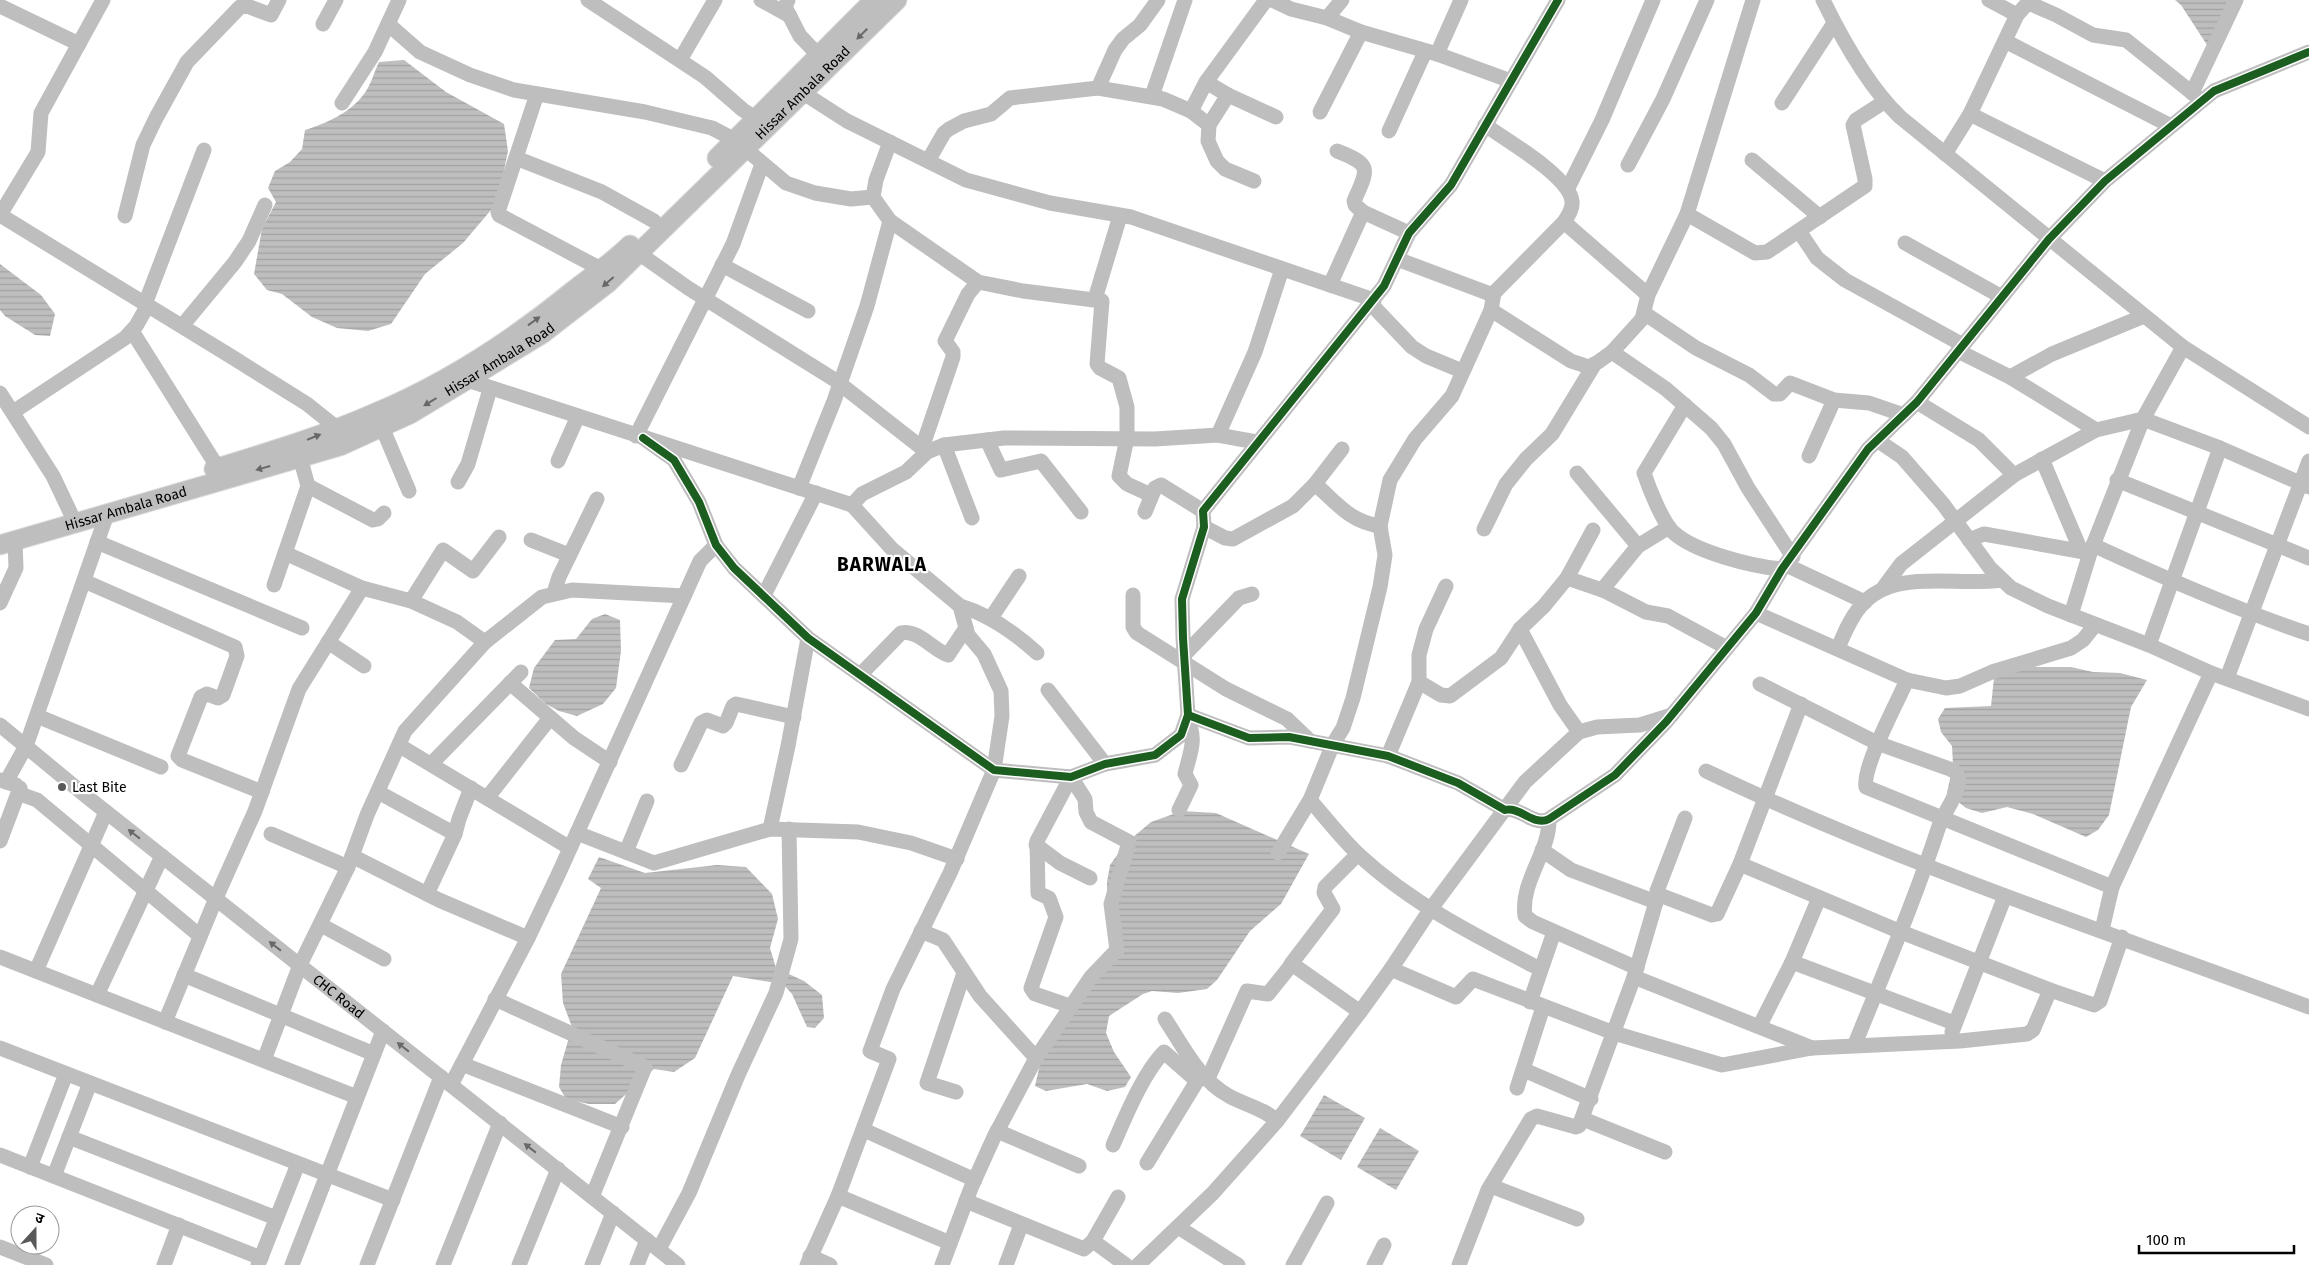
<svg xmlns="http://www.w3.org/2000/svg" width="2309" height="1265" font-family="'Fira Sans','Noto Sans Devanagari',sans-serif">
	<defs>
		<pattern id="water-rules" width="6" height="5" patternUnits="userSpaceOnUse" patternTransform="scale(1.25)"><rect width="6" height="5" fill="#bebebe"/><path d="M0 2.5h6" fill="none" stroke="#a2a2a2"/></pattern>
	</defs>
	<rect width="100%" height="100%" fill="#fff"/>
	<g fill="url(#water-rules)">
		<polygon points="2175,0 2228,0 2209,48 2181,5"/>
		<path d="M404,60L446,92L504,124L508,151L501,185L491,210L463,243L425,274L391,324L368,331L337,328L312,317L282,294L267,290L254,274L262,229L276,202L268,188L275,171L290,162L302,149L305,130C327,123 350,113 364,94C371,85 374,72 379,62Z"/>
		<polygon points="0,264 41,295 55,314 50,336 35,335 5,316 0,310"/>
		<polygon points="605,614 620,620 621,651 616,688 603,704 577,716 559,711 546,704 529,688 534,668 555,640 576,639 592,619"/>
		<polygon points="2033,667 2071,667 2093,672 2120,673 2147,680 2131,707 2109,815 2098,830 2086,837 2033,814 2007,807 1982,813 1966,808 1947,793 1953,765 1952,746 1941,732 1938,719 1945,708 1991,706 1994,678"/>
		<polygon points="1182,811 1216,813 1309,854 1281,904 1250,931 1217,980 1207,989 1178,993 1152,991 1143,994 1109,1016 1106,1033 1114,1052 1131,1077 1125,1087 1107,1091 1087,1084 1046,1091 1035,1086 1041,1060 1109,950 1112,927 1107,901 1107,882 1110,865 1125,844 1151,822"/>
		<polygon points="599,857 645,873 717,865 746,867 772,894 778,919 770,948 776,968 804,981 822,995 824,1018 815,1028 807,1027 792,994 783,984 733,976 695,1058 674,1072 654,1069 615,1104 589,1104 566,1099 559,1087 561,1065 572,1027 563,1003 561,974 601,888 588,879"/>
		<polygon points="1324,1095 1365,1118 1341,1160 1300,1136"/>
		<polygon points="1380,1128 1419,1151 1396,1190 1357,1167"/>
	</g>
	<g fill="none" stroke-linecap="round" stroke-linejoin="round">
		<g stroke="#dbdbdb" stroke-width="21">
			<g id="major">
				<polyline points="717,158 874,0"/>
				<path d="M214,469C269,452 323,436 375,413C447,383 514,339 574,290C593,275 613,262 630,245"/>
				<path id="s2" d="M0,545L340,446L410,414L483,370L542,334L608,283L897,0"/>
			</g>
		</g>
		<g stroke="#bebebe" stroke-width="15">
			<polyline points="588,0 705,77 743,110 765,124"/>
			<polyline points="761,0 790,16"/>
			<polyline points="788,0 785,7 800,36 826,63"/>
			<polyline points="1272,0 1291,9 1327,18 1361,32 1437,54 1511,81"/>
			<path d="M1823,0C1842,39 1869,87 1900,117L2183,347L2309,427"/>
			<polyline points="1989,0 2017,15"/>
			<polyline points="0,6 79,44"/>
			<polyline points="1327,18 1342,0"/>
			<polyline points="323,24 336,0"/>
			<polyline points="388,24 420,52 470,75 514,90 645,112 712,128 735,140 786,183 815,193 851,199 873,197"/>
			<polyline points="2005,41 2171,126"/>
			<polyline points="1437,54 1461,0"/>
			<polyline points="680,60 715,0"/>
			<polyline points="1206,82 1228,95 1276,117"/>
			<polyline points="794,87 847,121 966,180 1050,203 1131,217 1374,300"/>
			<polyline points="1098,88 1115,50 1123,39 1140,25 1158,0"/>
			<polyline points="2192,93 2236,0"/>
			<polyline points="537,94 498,212 499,215 601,269"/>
			<polyline points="1228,95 1209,125 1208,141 1217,161 1225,169 1254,181"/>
			<polyline points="1152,96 1185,0"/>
			<polyline points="342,103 375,52 399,0"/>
			<polyline points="1782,103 1834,23"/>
			<polyline points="1191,111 1206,82 1266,0"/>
			<polyline points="1320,112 1361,32"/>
			<polyline points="1970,114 2105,181"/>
			<polyline points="1389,131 1425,52"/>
			<path d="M1337,151C1373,165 1368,169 1354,201L1355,205L1363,212L1409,233"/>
			<polyline points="1945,154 1970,114 2017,15 2026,5 2031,4 2056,15 2093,35 2126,40 2201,100"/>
			<polyline points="516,158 602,192 654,221"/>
			<polyline points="1752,160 1820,217"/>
			<polyline points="928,161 944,133 949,129 964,121 991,114 1010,98 1098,88 1163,99 1191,111 1209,125"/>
			<polyline points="1628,165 1663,99 1707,0"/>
			<polyline points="1568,188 1602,120 1653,0"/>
			<polyline points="1687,214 1755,253 1767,252 1865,186 1865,179 1853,125 1856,120 1884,102"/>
			<polyline points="0,215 232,357 307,404 337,428"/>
			<polyline points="0,215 38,152 41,113 103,0"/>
			<polyline points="125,216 143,145 156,118 187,62 240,7 247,6 271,15 279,0"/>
			<polyline points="890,221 978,282 1023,291 1102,301 1097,364 1100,368 1119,378 1127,407 1127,438 1119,476 1127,484 1151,495"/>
			<polyline points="1564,222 1648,295"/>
			<polyline points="1799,231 1817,258 1845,280 1963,345"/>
			<polyline points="1905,243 2002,297"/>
			<polyline points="630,247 688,288 835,380 927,452"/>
			<polyline points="1397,259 1493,295"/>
			<polyline points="722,265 808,311"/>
			<polyline points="1330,285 1363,212"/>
			<polyline points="1095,299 1120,216"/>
			<polyline points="145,304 204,150"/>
			<polyline points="1371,304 1412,347 1426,356 1462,371"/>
			<polyline points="1491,310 1571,361 1589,367 1598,362 1612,352 1642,319 1648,295 1687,214 1753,0"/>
			<polyline points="1644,313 1696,348 1749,375 1774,394 1780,394 1790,383 1834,400 1869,403 1904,415"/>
			<polyline points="182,326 235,262 249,241 265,205"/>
			<polyline points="132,331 218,468"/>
			<polyline points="1958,351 2010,377 2096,430"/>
			<polyline points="1612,352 1666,389 1711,428 1724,444 1748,488 1793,557"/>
			<polyline points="458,377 852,505 892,549 960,606 968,635 984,654 1001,691 1002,716 994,770 950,873 893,989 870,1051 889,1059 838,1196 807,1265"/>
			<polyline points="2010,377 2052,354 2144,316"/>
			<polyline points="0,393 53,476 71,514"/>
			<polyline points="1917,402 1979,440 2014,475"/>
			<path d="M1685,405L1644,473C1649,488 1662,521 1673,532C1694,552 1754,567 1782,569"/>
			<polyline points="13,412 125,338 136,326 148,305"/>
			<polyline points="382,427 409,491"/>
			<polyline points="1218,435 1255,352 1282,269"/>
			<polyline points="636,436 733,244 762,164"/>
			<polyline points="643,438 674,460 699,502 716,545 734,568 808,638 994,770 1071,777 1105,764 1155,755 1181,735 1188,715 1183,638 1182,599 1204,527 1203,511 1384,286 1409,233 1451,185 1558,0"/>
			<polyline points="987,440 1001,470 1041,461 1081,512"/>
			<polyline points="1877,440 1902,457 1943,504 1990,568 2011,588 2048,606 2149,645 2211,673 2309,709"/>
			<polyline points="944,445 972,518"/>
			<polyline points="922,448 953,357 953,352 945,341 968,294 978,282"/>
			<polyline points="1809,456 1834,400"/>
			<polyline points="2042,459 2081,551"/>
			<polyline points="558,461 578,416"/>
			<polyline points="1577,473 1638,546"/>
			<polyline points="2117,480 2309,558"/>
			<polyline points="458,482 468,464 490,389"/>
			<path d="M1315,484C1337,503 1350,522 1380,526"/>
			<polyline points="308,486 373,520 378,519 384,513"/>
			<polyline points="799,488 834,401 867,306 890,221 873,197 876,180 890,142"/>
			<polyline points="852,505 862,494 906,472 927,452 944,445 1004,438 1155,439 1218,435 1256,442"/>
			<polyline points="1145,512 1155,488 1161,485 1203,511"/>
			<polyline points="1204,527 1225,538 1233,539 1293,506 1315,484 1342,449"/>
			<polyline points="1484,529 1506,484 1526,459 1552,434 1594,365"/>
			<polyline points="531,540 569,555"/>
			<polyline points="1969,540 1984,534 2090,553"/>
			<polyline points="97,542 302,628"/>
			<path d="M2093,545C2164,578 2235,609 2309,634"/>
			<polyline points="285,553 362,588 411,601 457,622 485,642"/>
			<polyline points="1786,565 1865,602"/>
			<polyline points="1567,578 1605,591 1646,612 1668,616 1727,648"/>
			<polyline points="84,581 235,647 237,656 223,695 218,698 207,694 201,697 178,756 182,760 262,792"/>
			<polyline points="274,585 308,486 300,457"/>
			<polyline points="1884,587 1901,564 2014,475 2096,430 2143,419 2220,448 2309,487"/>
			<polyline points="1602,590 1638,546 1669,527"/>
			<polyline points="554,593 559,577 597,499"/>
			<polyline points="764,595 816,493"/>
			<polyline points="1133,595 1133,627 1137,633 1226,689 1287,719 1310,741"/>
			<polyline points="411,601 443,550 473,571 499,537"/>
			<polyline points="0,603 16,568 15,541"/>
			<path d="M960,606C990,615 1014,632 1037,653"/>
			<polyline points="1756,613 1907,680 1946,688 1960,686 1992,672 2071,648 2083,640 2095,625"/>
			<polyline points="2071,615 2090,553 2143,419 2183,347"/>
			<polyline points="991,618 1019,576"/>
			<polyline points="1520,629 1560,705 1579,732"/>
			<polyline points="328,642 364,666"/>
			<polyline points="2149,645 2220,448"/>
			<path d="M1838,648C1844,634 1850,619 1860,607C1892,567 1955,587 2001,580"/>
			<polyline points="1184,655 1239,598 1252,594"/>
			<path d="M860,675L901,633C918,629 933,650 948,655L966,628"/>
			<polyline points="2227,678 2309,461"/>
			<path d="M1907,680C1898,701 1862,767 1866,787L2112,887L2102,930"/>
			<polyline points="1419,682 1441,695 1450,696 1501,658 1520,629 1544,606 1567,578 1593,530"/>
			<polyline points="510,683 574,738 610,762"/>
			<path d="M1760,684L1877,743L1947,768C1956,771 1960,774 1958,784C1956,799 1944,812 1939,826C1915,900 1884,972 1855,1044"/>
			<polyline points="1048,690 1105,764"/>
			<path d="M1188,715L1249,738L1289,737L1388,756L1458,783L1505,810C1520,806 1534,827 1549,819L1615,775L1666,722L1756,613L1782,569L1868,449L1917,402L2049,239L2105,181L2214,91L2309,52"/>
			<polyline points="37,716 161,767"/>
			<path id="s1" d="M0,725L86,796L678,1265"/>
			<polyline points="400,746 570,848"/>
			<polyline points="1388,756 1419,682 1419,655 1426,629 1446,586"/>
			<polyline points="431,764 521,672"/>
			<polyline points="681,765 701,723 707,720 723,726 726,723 733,706 736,704 794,717"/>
			<path d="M1706,771C1901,864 2107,932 2309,1007"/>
			<polyline points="0,780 16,785 23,795 37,800 200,936"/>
			<polyline points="6,782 26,746 107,514"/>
			<polyline points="378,792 455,834"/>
			<polyline points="487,798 550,718"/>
			<path d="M1310,800C1326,818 1341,838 1359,855C1412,904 1476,936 1540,969"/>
			<path d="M1179,810L1191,785L1185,774C1189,756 1198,738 1187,721"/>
			<path d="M1549,819C1550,852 1520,881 1525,916L1533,922L1637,968"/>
			<polyline points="770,829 788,746 808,638"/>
			<polyline points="577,833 654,863 770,829 858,832 911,843 957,859"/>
			<polyline points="271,834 348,867"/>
			<polyline points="0,841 20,788"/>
			<polyline points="1036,845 1060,863 1090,878"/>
			<polyline points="1542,850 1571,870 1656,902"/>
			<polyline points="626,852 647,801"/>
			<path d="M1278,853L1310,800L1333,744L1343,728L1353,698L1380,587L1385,555L1380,526L1390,480L1415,439L1452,396L1491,310L1494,293L1564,222C1568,216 1573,209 1572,201C1569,176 1506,140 1485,125"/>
			<polyline points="352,856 439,900 528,938"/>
			<polyline points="1740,864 1901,932 2050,990 2094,1005 2100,1001 2122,937"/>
			<polyline points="2112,887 2211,673"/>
			<polyline points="427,894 455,834 459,819 471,788"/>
			<polyline points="1657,894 1712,915 1717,914 1740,864 1801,704"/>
			<polyline points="321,925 384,959"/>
			<polyline points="921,931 943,940 980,996 1036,1058"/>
			<polyline points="0,957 357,1097"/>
			<polyline points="1792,962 1954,1023"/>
			<polyline points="1291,964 1333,909 1324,893 1325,887 1358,854"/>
			<polyline points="1391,969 1456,997 1473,979 1614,1033 1722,1065 1812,1048 1960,1041 2027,1034 2033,1030 2050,990"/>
			<polyline points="36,971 106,812"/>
			<polyline points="184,975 374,1054"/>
			<polyline points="1634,977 1812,1048"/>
			<polyline points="97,995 162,856"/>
			<polyline points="495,999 645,1067 592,1197"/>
			<polyline points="1530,1002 1554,932"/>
			<path d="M1165,1019C1183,1046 1199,1080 1229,1096C1245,1105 1263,1108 1277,1121"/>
			<polyline points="165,1022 216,898 255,811 299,689 362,588"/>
			<polyline points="1760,1025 1792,962 1819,898"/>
			<polyline points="1952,1032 2005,896"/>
			<polyline points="0,1048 393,1200"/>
			<polyline points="264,1060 300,965 348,867 367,815 405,731 485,642 542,597 572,590 684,596"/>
			<polyline points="462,1064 622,1127"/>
			<polyline points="1524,1070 1591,1099"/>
			<polyline points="451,1085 528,938 558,875 700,561 716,545"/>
			<polyline points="1517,1088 1543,1007"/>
			<polyline points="956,1092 927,1083 964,973"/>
			<polyline points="1583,1119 1665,1152"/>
			<polyline points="864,1130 975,1180"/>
			<polyline points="997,1131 1079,1166"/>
			<polyline points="69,1137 276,1218"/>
			<path d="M1113,1145C1125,1118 1143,1073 1164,1052L1197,1081"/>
			<polyline points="0,1155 261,1258"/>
			<polyline points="1147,1163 1197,1081 1210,1074 1247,991 1268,994 1292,964 1360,1012"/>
			<polyline points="30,1167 66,1074"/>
			<polyline points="54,1176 90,1083"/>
			<polyline points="1491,1186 1577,1219"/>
			<polyline points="838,1196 950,1243"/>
			<polyline points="966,1201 1084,1249 1093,1241 1118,1197"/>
			<polyline points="1178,1227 1238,1265"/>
			<polyline points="1093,1241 1126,1265"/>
			<polyline points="0,1247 46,1265"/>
			<polyline points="659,1249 689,1193 738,1075 776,993 791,939 789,829"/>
			<polyline points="810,1256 830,1265"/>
			<polyline points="164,1265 179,1225"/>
			<polyline points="258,1265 298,1164"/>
			<polyline points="292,1265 383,1031"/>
			<polyline points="367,1265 441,1077"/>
			<polyline points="443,1265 500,1123"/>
			<polyline points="519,1265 558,1169"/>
			<polyline points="592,1265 613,1213"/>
			<polyline points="637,1265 647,1240"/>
			<polyline points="942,1265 971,1188 994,1137 1036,1058 1091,977 1117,950 1111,904 1129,842 1091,822 1086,812 1085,799 1071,777 1037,841 1038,893 1049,898 1056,917 1031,988 1035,994 1070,1006"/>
			<polyline points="1006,1265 1021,1225"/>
			<polyline points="1138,1265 1213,1193 1277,1121 1360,1012 1391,969 1430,910 1525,782 1579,732 1597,727 1640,725 1672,715"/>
			<polyline points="1293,1265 1327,1203"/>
			<polyline points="1374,1265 1384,1245"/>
			<polyline points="1459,1265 1488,1190 1531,1119 1537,1116 1576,1127 1579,1126 1634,977 1656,902 1657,891 1685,818"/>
		</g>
		<use href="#major" stroke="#bebebe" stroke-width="19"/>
		<g stroke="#fff" stroke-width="11">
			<g id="cycleway">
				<polyline points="643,438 674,460 699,502 716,545 734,568 808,638 994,770 1071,777 1105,764 1155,755 1181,735 1188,715 1183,638 1182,599 1204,527 1203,511 1384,286 1409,233 1451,185 1558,0"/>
				<path d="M1188,715L1249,738L1289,737L1388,756L1458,783L1505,810C1520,806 1534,827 1549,819L1615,775L1666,722L1756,613L1782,569L1868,449L1917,402L2049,239L2105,181L2214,91L2309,52"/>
			</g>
		</g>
		<use href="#cycleway" stroke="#1b5e20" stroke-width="8"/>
	</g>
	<defs><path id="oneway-solid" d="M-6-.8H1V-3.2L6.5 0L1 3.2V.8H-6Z" transform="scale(1.25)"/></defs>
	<g fill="#686868">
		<use href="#oneway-solid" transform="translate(862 34) rotate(135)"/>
		<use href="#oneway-solid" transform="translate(608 282) rotate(139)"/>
		<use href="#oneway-solid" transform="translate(534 321) rotate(-36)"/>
		<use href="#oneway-solid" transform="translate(430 402) rotate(149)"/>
		<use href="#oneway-solid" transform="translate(314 437) rotate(-22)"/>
		<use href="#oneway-solid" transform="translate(263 468) rotate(164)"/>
		<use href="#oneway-solid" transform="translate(134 834) rotate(-142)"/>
		<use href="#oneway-solid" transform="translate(275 946) rotate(-142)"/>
		<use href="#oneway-solid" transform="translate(403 1047) rotate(-142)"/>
		<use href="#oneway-solid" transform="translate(530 1148) rotate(-142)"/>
	</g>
	<circle fill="#595959" stroke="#fff" stroke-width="2" cx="62" cy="787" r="5"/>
	<g text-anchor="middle" stroke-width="4.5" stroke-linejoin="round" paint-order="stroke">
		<g font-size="14" fill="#000" stroke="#fff">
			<text dy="5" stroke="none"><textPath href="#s2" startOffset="941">Hissar Ambala Road</textPath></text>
			<text dy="5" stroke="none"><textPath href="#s2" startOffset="536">Hissar Ambala Road</textPath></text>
			<text dy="5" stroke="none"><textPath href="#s2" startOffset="131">Hissar Ambala Road</textPath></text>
			<text dy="5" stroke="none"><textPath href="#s1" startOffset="434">CHC Road</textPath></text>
		</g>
		<g font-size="14" fill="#000" stroke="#fff" text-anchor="start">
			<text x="72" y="792">Last Bite</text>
		</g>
		<g font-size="19" font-weight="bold" letter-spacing="1" fill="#000" stroke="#fff">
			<text x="882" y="571">BARWALA</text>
		</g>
	</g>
	<g transform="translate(35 1230) rotate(21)"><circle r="24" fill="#ffffff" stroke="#999999"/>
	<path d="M0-4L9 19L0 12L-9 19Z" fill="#595959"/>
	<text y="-8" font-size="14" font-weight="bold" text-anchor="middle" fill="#000000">उ</text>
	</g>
	<path d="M2139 1245v8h155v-8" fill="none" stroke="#000000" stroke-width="2.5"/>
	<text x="2146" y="1245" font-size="15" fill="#000000" stroke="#ffffff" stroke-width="4" paint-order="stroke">100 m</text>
</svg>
